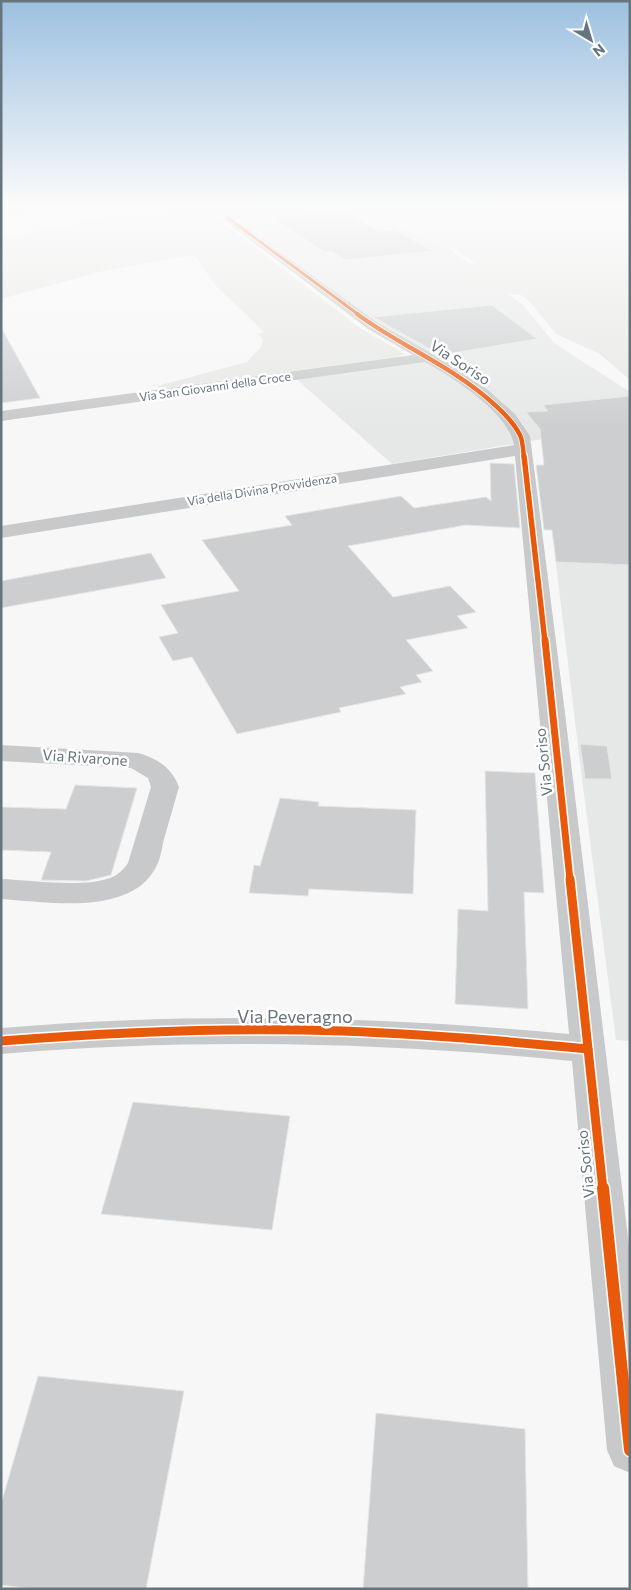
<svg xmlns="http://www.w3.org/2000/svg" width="631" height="1590" font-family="Commissioner,sans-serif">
	<rect width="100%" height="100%" fill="#f7f7f7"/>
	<polygon fill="#e6e7e7" points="312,205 349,205 445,245 524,306 554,343 630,392 630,1041 616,1040 582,779 543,457 543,439 392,464 293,376 427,357 360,318 225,215"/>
	<g fill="#e6e8e4">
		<polygon points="1,205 41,205 30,213 1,219"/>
		<polygon points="183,205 312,205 215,217 360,328 405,354 396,357 160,389 157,386 247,362 261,347 263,339 258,334 264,332 216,286 194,255 103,271 1,299 1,239 114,215 183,210 181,207 198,208"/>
		<path d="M352,205H630V380L600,354L556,334L530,302L521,295L473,293L451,265L476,263L458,251L384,218C372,220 360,213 352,205Z"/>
	</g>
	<g fill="#cccecf" stroke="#e6e6e6">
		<polygon points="344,211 379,231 396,230 432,251 345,260 332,251 325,252 273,218"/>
		<polygon points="492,305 537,339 441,355 373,317"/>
		<polygon points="1,327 40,398 1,403"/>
		<polygon points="630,396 630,565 556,562 552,530 544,530 536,465 544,465 540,429 526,412 548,411 543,405"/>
		<polygon points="490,463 514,464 520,528 466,525 348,546 393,597 450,586 476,612 457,616 468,628 406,640 433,671 416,675 422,682 400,687 406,694 339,708 341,712 237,734 192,657 173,661 159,637 178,633 161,605 239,591 202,540 292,525 285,516 401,496 414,508 486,497 491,501"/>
		<polygon points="151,553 166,578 1,608 1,581"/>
		<polygon points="580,744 607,746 612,779 585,779"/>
		<polygon points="485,771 535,773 544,893 524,892 528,1009 455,1004 458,909 488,911"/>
		<polygon points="75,785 137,788 111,875 86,881 41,880 51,852 1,850 1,807 66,809"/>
		<polygon points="280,798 319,802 318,806 416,810 413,894 309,889 308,896 249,893 254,865 260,866"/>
		<polygon points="133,1102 290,1116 272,1230 101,1214"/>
		<polygon points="38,1376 184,1391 146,1589 34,1589 1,1585 1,1504"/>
		<polygon points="376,1413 525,1429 528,1589 363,1589"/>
	</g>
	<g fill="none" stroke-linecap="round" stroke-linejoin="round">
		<g fill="#c8c9ca" fill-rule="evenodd">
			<path d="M228,215L378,323L447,362L488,390L515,414L530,436L564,705L630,1254V1473L614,1466L607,1450L572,1061C378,1042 195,1038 1,1054V1028C193,1012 378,1016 569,1034L515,456L1,538V526L514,445C509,413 452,377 425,362L1,421V411L413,355L368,329L224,220L223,218L224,216Z"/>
			<path d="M1,745L138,753C157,758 172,768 179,787C174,804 169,822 164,839C162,847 161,857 157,865C133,917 48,902 1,899V879C31,880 83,888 110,878C118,875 123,870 128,863L151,787L148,778L131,768L1,761Z"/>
		</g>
		<g stroke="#fff" stroke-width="4.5">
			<polyline id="cycleway-far5" points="228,218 359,315"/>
		</g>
		<g stroke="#fff" stroke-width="6">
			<path id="cycleway-far4" d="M357,314C402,347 454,367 495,405C505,414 514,423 520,435C523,441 523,450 524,458"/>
		</g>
		<g stroke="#fff" stroke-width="8">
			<polyline id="cycleway-far3" points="524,456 545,642"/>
		</g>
		<g stroke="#fff" stroke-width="10">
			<polyline id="cycleway-far2" points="545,640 570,880"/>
		</g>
		<g stroke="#fff" stroke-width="12">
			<g id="cycleway-far1">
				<polyline points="570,879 603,1190"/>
				<path d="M1,1041C115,1032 228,1027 342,1031C424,1034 506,1041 588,1049"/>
			</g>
		</g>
		<g stroke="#fff" stroke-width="15">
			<polyline id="cycleway" points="603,1188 630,1450"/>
		</g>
		<use href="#cycleway-far5" stroke="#e8590c" stroke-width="3"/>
		<use href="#cycleway-far4" stroke="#e8590c" stroke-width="4.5"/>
		<use href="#cycleway-far3" stroke="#e8590c" stroke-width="5.5"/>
		<use href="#cycleway-far2" stroke="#e8590c" stroke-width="7"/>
		<use href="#cycleway-far1" stroke="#e8590c" stroke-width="9"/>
		<use href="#cycleway" stroke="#e8590c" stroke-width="12"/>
	</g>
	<linearGradient id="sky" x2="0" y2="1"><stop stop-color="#9cc0e0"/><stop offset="0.48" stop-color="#fbfbfb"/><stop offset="1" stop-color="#fbfbfb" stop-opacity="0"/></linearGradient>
	<rect width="631" height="428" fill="url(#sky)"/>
	<g text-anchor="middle" stroke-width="5" stroke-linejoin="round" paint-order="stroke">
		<g font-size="12" fill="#66747d" stroke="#fff">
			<text transform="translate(215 387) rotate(-8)" y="4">Via San Giovanni della Croce</text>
			<text transform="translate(262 490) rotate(-9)" y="4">Via della Divina Provvidenza</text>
		</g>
		<g font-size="15" fill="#66747d" stroke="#fff">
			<text transform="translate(460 363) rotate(33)" y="5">Via Soriso</text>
			<text transform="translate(85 758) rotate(4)" y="5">Via Rivarone</text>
			<text transform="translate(544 762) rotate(-96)" y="5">Via Soriso</text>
			<text transform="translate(586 1164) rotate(-96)" y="5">Via Soriso</text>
		</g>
		<g font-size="18" fill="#66747d" stroke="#fff">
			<text x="295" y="1023">Via Peveragno</text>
		</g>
	</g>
	<rect width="631" height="1590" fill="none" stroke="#66747d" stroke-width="5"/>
	<g transform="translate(591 40) rotate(142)" stroke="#ffffff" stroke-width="4" paint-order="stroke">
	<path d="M0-4L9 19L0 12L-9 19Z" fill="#66747d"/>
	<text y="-8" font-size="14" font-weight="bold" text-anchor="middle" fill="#66747d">N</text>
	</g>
</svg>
